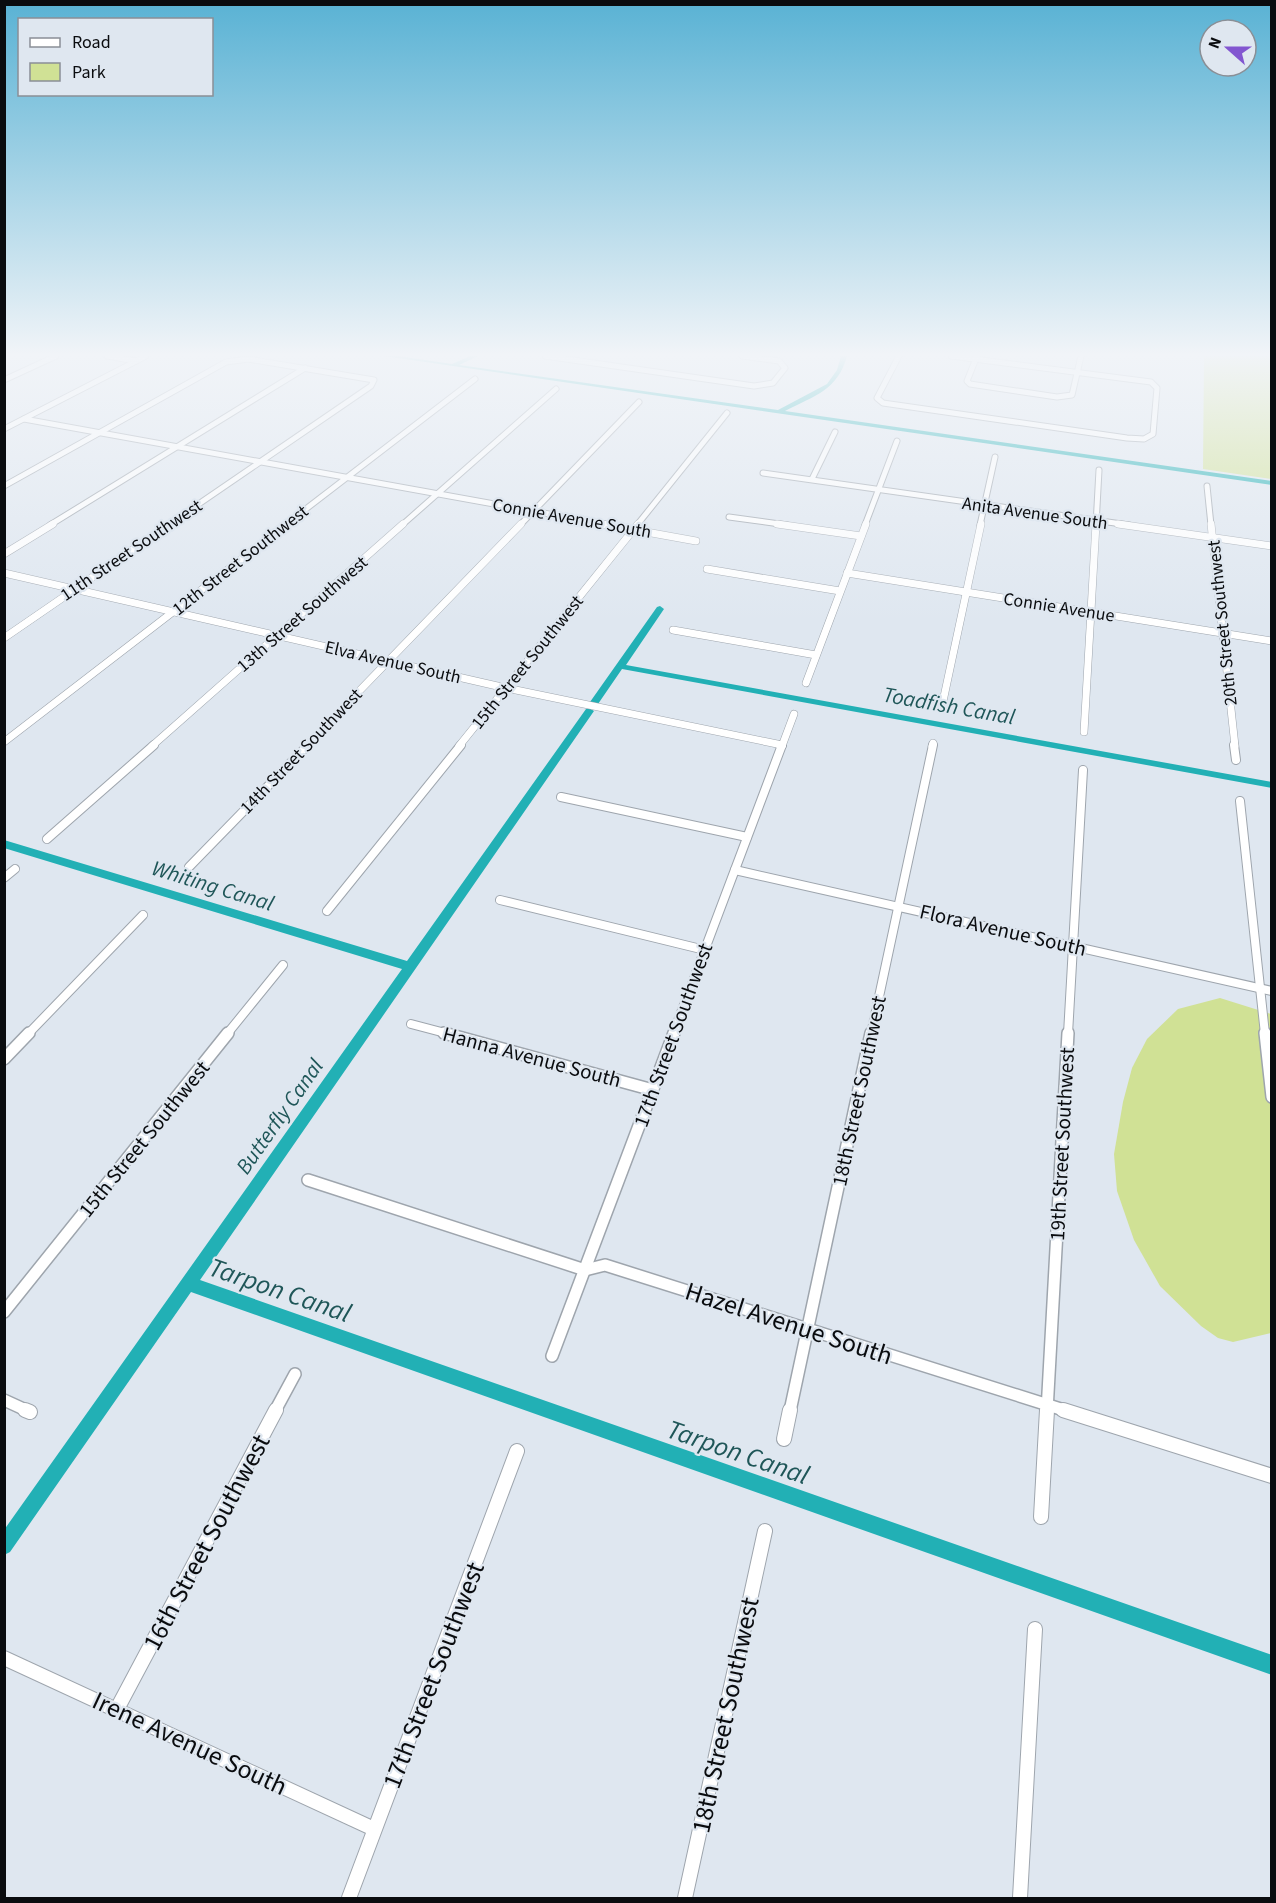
<svg xmlns="http://www.w3.org/2000/svg" width="1276" height="1903" font-family="'Source Sans 3',sans-serif">
	<rect width="100%" height="100%" fill="#dfe7f0"/>
	<g fill="#d0e195">
		<polygon points="1204,356 1271,356 1271,479 1203,469"/>
		<polygon points="1220,998 1271,1014 1271,1333 1233,1342 1218,1338 1201,1326 1160,1286 1134,1240 1117,1191 1114,1154 1123,1102 1132,1068 1147,1039 1178,1009"/>
	</g>
	<g fill="none" stroke-linecap="round" stroke-linejoin="round">
		<g fill="#22b0b5" fill-rule="evenodd">
			<path d="M384,356H398L452,364L470,356H478L459,365L778,410L827,384L837,370L841,356H847C838,390 814,396 785,411L1272,481V485Z"/>
			<polygon points="660,606 664,609 626,665 1272,782 1272,788 622,669 598,704 592,704 590,702 657,607"/>
			<polygon points="589,708 594,711 200,1280 1272,1655 1272,1675 191,1292 10,1552 4,1555 4,1530 402,969 4,848 4,840 407,961 586,709"/>
		</g>
		<g stroke="#9ea5ad" stroke-width="7">
			<g id="minor-far4">
				<polyline points="107,356 136,361"/>
				<polyline points="545,356 754,386 773,383 785,368 779,361 742,356"/>
				<polyline points="899,356 877,398 883,403 1127,438 1144,439 1153,434 1157,388 1151,382 951,356"/>
				<polyline points="977,356 967,381 970,384 1057,397 1072,395 1081,356"/>
				<polyline points="4,380 56,356"/>
				<polyline points="24,419 610,525"/>
				<polyline points="4,429 146,356"/>
				<polyline points="763,473 1129,525"/>
				<polyline points="812,479 835,432"/>
				<polyline points="4,486 226,362 248,359 374,380 371,386 168,525"/>
				<polyline points="1207,486 1211,525"/>
				<polyline points="729,517 787,525"/>
				<polyline points="50,525 305,368"/>
				<polyline points="285,525 475,379"/>
				<polyline points="402,525 556,389"/>
				<polyline points="520,525 639,402"/>
				<polyline points="637,525 727,413"/>
				<polyline points="865,525 897,441"/>
				<polyline points="980,525 995,457"/>
				<polyline points="1096,525 1099,470"/>
			</g>
		</g>
		<g stroke="#9ea5ad" stroke-width="8">
			<g id="minor-far3">
				<polyline points="602,524 696,541"/>
				<polyline points="777,524 861,536"/>
				<polyline points="1118,524 1272,546"/>
				<polyline points="1211,524 1235,746"/>
				<polyline points="4,554 53,524"/>
				<polyline points="707,569 840,591"/>
				<polyline points="4,573 506,688 782,745"/>
				<polyline points="847,573 1272,641"/>
				<polyline points="673,630 816,655"/>
				<polyline points="4,638 170,524"/>
				<polyline points="806,683 866,524"/>
				<polyline points="942,706 981,524"/>
				<polyline points="1084,732 1096,524"/>
				<polyline points="4,742 287,524"/>
				<polyline points="152,746 403,524"/>
				<polyline points="306,746 521,524"/>
				<polyline points="459,746 638,524"/>
				<polyline points="782,746 794,714"/>
				<polyline points="932,746 933,743"/>
			</g>
		</g>
		<g stroke="#9ea5ad" stroke-width="10">
			<g id="minor-far2">
				<polyline points="780,745 782,745"/>
				<polyline points="1234,745 1236,760"/>
				<polyline points="561,797 747,837"/>
				<polyline points="1240,801 1265,1034"/>
				<polyline points="47,839 154,745"/>
				<polyline points="189,867 308,745"/>
				<polyline points="735,870 1272,991"/>
				<polyline points="4,878 15,869"/>
				<polyline points="500,900 705,950"/>
				<polyline points="327,911 461,745"/>
				<polyline points="411,1024 449,1034"/>
				<polyline points="28,1034 143,915"/>
				<polyline points="227,1034 283,965"/>
				<polyline points="673,1034 782,745"/>
				<polyline points="871,1034 933,745"/>
				<polyline points="1068,1034 1083,770"/>
			</g>
		</g>
		<g stroke="#9ea5ad" stroke-width="14">
			<g id="minor-far1">
				<polyline points="444,1033 653,1090"/>
				<polyline points="1265,1033 1272,1097"/>
				<polyline points="4,1059 29,1033"/>
				<polyline points="308,1180 585,1270 605,1265 1067,1411"/>
				<polyline points="4,1312 228,1033"/>
				<polyline points="552,1356 674,1033"/>
				<polyline points="4,1400 28,1411"/>
				<polyline points="275,1411 295,1374"/>
				<polyline points="790,1411 871,1033"/>
				<polyline points="1047,1411 1068,1033"/>
			</g>
		</g>
		<g stroke="#9ea5ad" stroke-width="16">
			<g id="minor">
				<polyline points="25,1410 30,1412"/>
				<polyline points="1063,1410 1272,1476"/>
				<polyline points="784,1439 790,1410"/>
				<polyline points="1041,1517 1047,1410"/>
				<polyline points="4,1658 374,1829"/>
				<polyline points="117,1709 276,1410"/>
				<polyline points="349,1898 517,1451"/>
				<polyline points="685,1898 765,1531"/>
				<polyline points="1020,1898 1035,1629"/>
			</g>
		</g>
		<use href="#minor-far4" stroke="#fff" stroke-width="5"/>
		<use href="#minor-far3" stroke="#fff" stroke-width="7"/>
		<use href="#minor-far2" stroke="#fff" stroke-width="8"/>
		<use href="#minor-far1" stroke="#fff" stroke-width="11"/>
		<use href="#minor" stroke="#fff" stroke-width="14"/>
	</g>
	<linearGradient id="sky" x2="0" y2="1"><stop stop-color="#59b2d4"/><stop offset="0.57" stop-color="#f1f4f8"/><stop offset="1" stop-color="#f1f4f8" stop-opacity="0"/></linearGradient>
	<rect width="1276" height="622" fill="url(#sky)"/>
	<g text-anchor="middle" stroke-width="4.5" stroke-linejoin="round" paint-order="stroke">
		<g font-size="18" fill="#0a0c0f" stroke="#dfe7f0">
			<text transform="translate(1035 513) rotate(8)" y="6">Anita Avenue South</text>
			<text transform="translate(572 518) rotate(10)" y="6">Connie Avenue South</text>
			<text transform="translate(131 550) rotate(-34)" y="6">11th Street Southwest</text>
			<text transform="translate(240 560) rotate(-38)" y="6">12th Street Southwest</text>
			<text transform="translate(1059 607) rotate(9)" y="6">Connie Avenue</text>
			<text transform="translate(302 614) rotate(-41)" y="6">13th Street Southwest</text>
			<text transform="translate(1222 623) rotate(-96)" y="6">20th Street Southwest</text>
			<text transform="translate(393 662) rotate(13)" y="6">Elva Avenue South</text>
			<text transform="translate(527 662) rotate(-51)" y="6">15th Street Southwest</text>
			<text transform="translate(301 751) rotate(-46)" y="6">14th Street Southwest</text>
		</g>
		<g font-size="21" fill="#0a0c0f" stroke="#dfe7f0">
			<text transform="translate(1003 930) rotate(13)" y="7">Flora Avenue South</text>
			<text transform="translate(673 1035) rotate(-70)" y="7">17th Street Southwest</text>
			<text transform="translate(532 1057) rotate(15)" y="7">Hanna Avenue South</text>
			<text transform="translate(859 1091) rotate(-78)" y="7">18th Street Southwest</text>
			<text transform="translate(144 1139) rotate(-51)" y="7">15th Street Southwest</text>
			<text transform="translate(1062 1144) rotate(-87)" y="7">19th Street Southwest</text>
		</g>
		<g font-size="22" font-style="italic" fill="#1f5658" stroke="#dfe7f0">
			<text transform="translate(949 705) rotate(10)" y="8">Toadfish Canal</text>
			<text transform="translate(213 885) rotate(17)" y="8">Whiting Canal</text>
			<text transform="translate(279 1116) rotate(-55)" y="8">Butterfly Canal</text>
		</g>
		<g font-size="26" fill="#0a0c0f" stroke="#dfe7f0">
			<text transform="translate(789 1323) rotate(18)" y="9">Hazel Avenue South</text>
			<text transform="translate(206 1542) rotate(-62)" y="9">16th Street Southwest</text>
			<text transform="translate(433 1675) rotate(-69)" y="9">17th Street Southwest</text>
			<text transform="translate(725 1715) rotate(-78)" y="9">18th Street Southwest</text>
			<text transform="translate(190 1743) rotate(25)" y="9">Irene Avenue South</text>
		</g>
		<g font-size="27" font-style="italic" fill="#1f5658" stroke="#dfe7f0">
			<text transform="translate(280 1290) rotate(19)" y="9">Tarpon Canal</text>
			<text transform="translate(738 1452) rotate(19)" y="9">Tarpon Canal</text>
		</g>
	</g>
	<rect width="1276" height="1903" fill="none" stroke="#0a0c0f" stroke-width="12"/>
	<rect x="18" y="18" width="195" height="78" fill="#dfe7f0" stroke="#8a8f96" stroke-width="1.5"/>
	<rect x="30" y="38" width="30" height="9" fill="#ffffff" stroke="#8a8f96" stroke-width="1.5"/>
	<text x="72" y="48" font-size="18" fill="#0a0c0f">Road</text>
	<rect x="30" y="63" width="30" height="18" fill="#d0e195" stroke="#8a8f96" stroke-width="1.5"/>
	<text x="72" y="78" font-size="18" fill="#0a0c0f">Park</text>
	<g transform="translate(1228 48) rotate(291)"><circle r="28" fill="#dfe7f0" stroke="#8a8f96" stroke-width="1.5"/>
	<path d="M0-4.5L10 22L0 15L-10 22Z" fill="#8256d0"/>
	<text y="-9" font-size="16" font-weight="bold" text-anchor="middle" fill="#0a0c0f">N</text>
	</g>
</svg>
